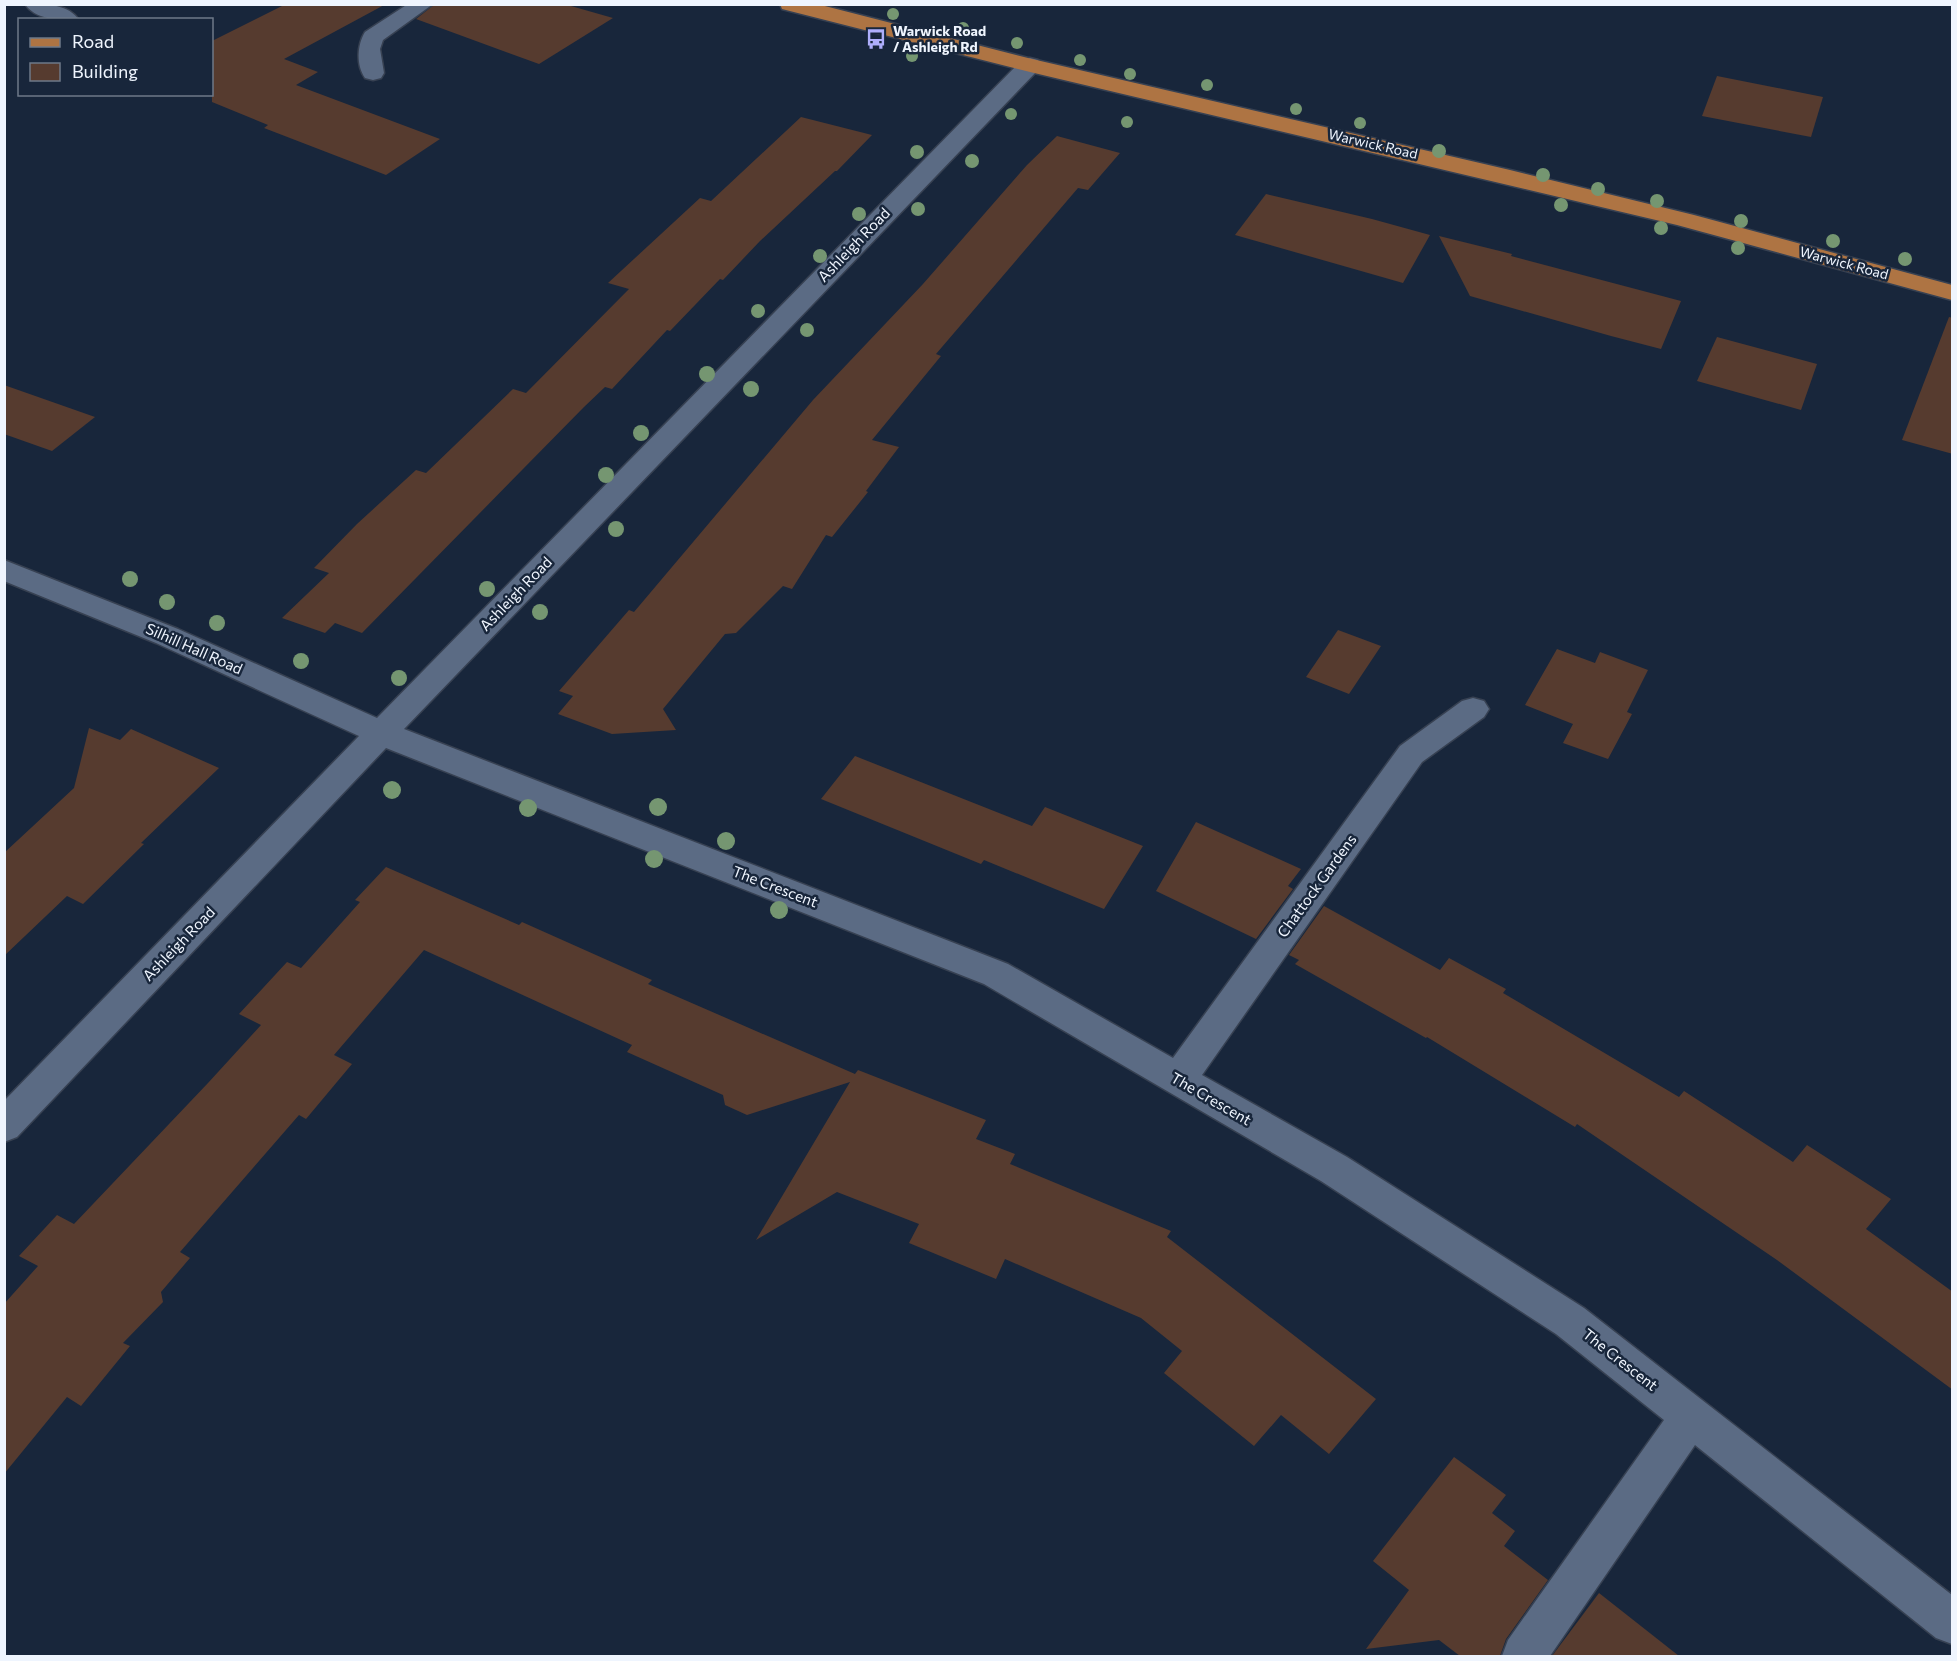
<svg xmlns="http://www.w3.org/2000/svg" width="1957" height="1661" font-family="Commissioner,sans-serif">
	<rect width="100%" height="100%" fill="#18263b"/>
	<g fill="#563b2f">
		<polygon points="286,4 386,4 284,59 318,72 296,85 440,139 386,175 264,128 268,125 212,102 212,41"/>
		<polygon points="435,4 564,4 613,18 539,64 416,19"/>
		<polygon points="1717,76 1823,97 1811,137 1702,116"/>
		<polygon points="801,117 872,135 837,171 835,171 760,241 723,280 720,279 670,331 667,330 612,389 605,387 584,407 362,633 335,623 325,633 282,618 329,573 314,568 357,524 416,470 426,473 513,389 526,393 629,289 608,283 700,198 711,201"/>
		<polygon points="1057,136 1120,153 1088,190 1078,188 936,354 941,356 872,440 899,447 866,491 868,492 832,537 826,535 792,589 783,586 736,633 725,634 663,709 676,730 612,734 558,714 573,696 559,691 629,610 634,612 813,400 923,284 1027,165"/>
		<polygon points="1266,194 1372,219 1430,235 1403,283 1235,235"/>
		<polygon points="1439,236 1512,254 1511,256 1681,301 1661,349 1611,336 1470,296"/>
		<polygon points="1949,317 1953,318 1953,454 1902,440"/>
		<polygon points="1717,337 1817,364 1801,410 1697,381"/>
		<polygon points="4,385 95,417 52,451 4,434"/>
		<polygon points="1338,630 1381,646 1349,694 1306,677"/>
		<polygon points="1557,649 1595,663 1600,652 1648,670 1627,712 1632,714 1608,759 1563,743 1573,724 1525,705"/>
		<polygon points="89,728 120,740 131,729 219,768 141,843 144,844 83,904 67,896 4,956 4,853 74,788"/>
		<polygon points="855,756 1032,826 1045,807 1143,846 1104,909 984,860 981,864 821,799"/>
		<polygon points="1196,822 1301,869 1288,886 1293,889 1256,939 1156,891"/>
		<polygon points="386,867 519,925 522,922 652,980 648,984 855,1074 858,1070 986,1120 976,1139 1015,1154 1010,1164 1171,1231 1167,1237 1376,1399 1329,1454 1281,1415 1254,1446 1164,1373 1182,1351 1141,1318 1005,1259 996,1279 909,1243 919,1224 837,1192 756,1240 850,1082 747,1115 725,1105 723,1095 627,1052 632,1045 424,950 334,1055 352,1064 306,1119 299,1115 180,1252 190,1258 161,1292 163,1302 123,1343 130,1346 81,1406 67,1397 4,1474 4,1304 38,1266 19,1256 57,1215 74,1224 208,1083 261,1025 239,1014 287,962 301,968 360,902 355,900"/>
		<polygon points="1324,906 1440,970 1449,958 1506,989 1503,993 1679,1097 1684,1091 1793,1162 1807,1145 1891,1199 1866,1229 1953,1292 1953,1390 1777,1260 1577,1124 1575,1127 1427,1037 1426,1038 1295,964 1299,960 1289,955"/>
		<polygon points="1454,1457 1506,1495 1492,1513 1515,1531 1504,1546 1548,1580 1506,1639 1500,1656 1460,1656 1439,1640 1366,1649 1409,1590 1373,1561"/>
		<polygon points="1599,1593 1679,1656 1552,1656"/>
	</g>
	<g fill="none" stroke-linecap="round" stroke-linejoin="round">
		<g stroke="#374152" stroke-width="3">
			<g id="minor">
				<path d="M25,4C42,4 68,3 79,20C62,20 36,21 25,4Z"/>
				<path d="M408,4H433L383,40L380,49L384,73L381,78L373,80L365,78C356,65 357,45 365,32Z"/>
				<polygon points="1030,58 1038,60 1041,65 1038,70 404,729 1008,964 1173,1058 1400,746 1462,701 1473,698 1484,701 1489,709 1484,717 1422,762 1202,1075 1347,1157 1584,1308 1952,1595 1952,1644 1936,1638 1695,1445 1550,1656 1502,1656 1508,1640 1664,1420 1556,1334 1321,1181 984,984 386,748 17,1137 4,1142 4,1101 359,736 156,643 4,581 4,560 178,629 377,718 1022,60"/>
			</g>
		</g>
		<g stroke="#374152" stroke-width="3">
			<polygon id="major" points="780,4 817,4 1032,59 1510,170 1694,215 1952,285 1952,300 1677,225 1030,72 782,9"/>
		</g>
		<use href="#minor" fill="#5b6b84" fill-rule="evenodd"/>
		<use href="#major" fill="#ae7443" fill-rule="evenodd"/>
	</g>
	<g fill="#759671">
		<circle cx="893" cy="14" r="6"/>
		<circle cx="963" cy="28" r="6"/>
		<circle cx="1017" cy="43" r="6"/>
		<circle cx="912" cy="56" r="6"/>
		<circle cx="1080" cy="60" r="6"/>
		<circle cx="1130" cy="74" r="6"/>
		<circle cx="1207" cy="85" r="6"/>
		<circle cx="1296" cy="109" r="6"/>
		<circle cx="1011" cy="114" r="6"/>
		<circle cx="1127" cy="122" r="6"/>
		<circle cx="1360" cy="123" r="6"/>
		<circle cx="1439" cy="151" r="7"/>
		<circle cx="917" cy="152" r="7"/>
		<circle cx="972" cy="161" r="7"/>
		<circle cx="1543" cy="175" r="7"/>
		<circle cx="1598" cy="189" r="7"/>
		<circle cx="1657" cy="201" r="7"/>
		<circle cx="1561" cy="205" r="7"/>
		<circle cx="918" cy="209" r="7"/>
		<circle cx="859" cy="214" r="7"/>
		<circle cx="1741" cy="221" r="7"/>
		<circle cx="1661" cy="228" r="7"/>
		<circle cx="1833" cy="241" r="7"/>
		<circle cx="1738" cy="248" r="7"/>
		<circle cx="820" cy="256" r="7"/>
		<circle cx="1905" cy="259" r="7"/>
		<circle cx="758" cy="311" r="7"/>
		<circle cx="807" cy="330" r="7"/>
		<circle cx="707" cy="374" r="8"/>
		<circle cx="751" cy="389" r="8"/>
		<circle cx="641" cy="433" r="8"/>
		<circle cx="606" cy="475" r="8"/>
		<circle cx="616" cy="529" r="8"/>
		<circle cx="130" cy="579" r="8"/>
		<circle cx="487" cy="589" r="8"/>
		<circle cx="167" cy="602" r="8"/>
		<circle cx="540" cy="612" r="8"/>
		<circle cx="217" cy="623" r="8"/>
		<circle cx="301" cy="661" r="8"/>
		<circle cx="399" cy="678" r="8"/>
		<circle cx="392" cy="790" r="9"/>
		<circle cx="658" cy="807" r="9"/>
		<circle cx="528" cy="808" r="9"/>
		<circle cx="726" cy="841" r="9"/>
		<circle cx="654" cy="859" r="9"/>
		<circle cx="779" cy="910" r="9"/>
	</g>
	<defs>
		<g id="bus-bare" transform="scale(1.62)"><path d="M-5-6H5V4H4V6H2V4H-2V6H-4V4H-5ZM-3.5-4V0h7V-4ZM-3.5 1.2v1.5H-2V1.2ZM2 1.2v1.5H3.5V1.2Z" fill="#aeaefb" stroke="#18263b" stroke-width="2.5" paint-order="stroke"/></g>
	</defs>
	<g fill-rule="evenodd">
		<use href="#bus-bare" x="876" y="39"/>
	</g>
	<g text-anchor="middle" stroke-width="5" stroke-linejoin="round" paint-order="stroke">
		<g font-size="14" font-weight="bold" fill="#eff5fe" stroke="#18263b" text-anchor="start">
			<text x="893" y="36">Warwick Road<tspan x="893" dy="16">/ Ashleigh Rd</tspan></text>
		</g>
		<g font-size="14" fill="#eff5fe" stroke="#18263b">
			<text transform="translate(1373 144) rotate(13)" y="5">Warwick Road</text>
			<text transform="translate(1844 263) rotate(15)" y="5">Warwick Road</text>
		</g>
		<g font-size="15" fill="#eff5fe" stroke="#18263b">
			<text transform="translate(854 245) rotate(-46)" y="5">Ashleigh Road</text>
			<text transform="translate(516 594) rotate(-46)" y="5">Ashleigh Road</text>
			<text transform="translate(194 649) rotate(24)" y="5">Silhill Hall Road</text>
			<text transform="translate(1317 886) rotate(-54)" y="5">Chattock Gardens</text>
			<text transform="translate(775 887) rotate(21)" y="5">The Crescent</text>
			<text transform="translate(179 944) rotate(-46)" y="5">Ashleigh Road</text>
			<text transform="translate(1211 1099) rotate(30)" y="5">The Crescent</text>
			<text transform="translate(1620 1360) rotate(38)" y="5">The Crescent</text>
		</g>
	</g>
	<rect width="1957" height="1661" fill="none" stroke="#eff5fe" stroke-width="12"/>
	<rect x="18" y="18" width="195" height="78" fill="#18263b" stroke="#6e7989" stroke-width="1.5"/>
	<rect x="30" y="38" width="30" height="9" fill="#ae7443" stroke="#6e7989" stroke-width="1.5"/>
	<text x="72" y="48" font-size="18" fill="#eff5fe">Road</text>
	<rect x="30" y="63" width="30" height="18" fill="#563b2f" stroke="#6e7989" stroke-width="1.5"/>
	<text x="72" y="78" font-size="18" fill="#eff5fe">Building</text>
</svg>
